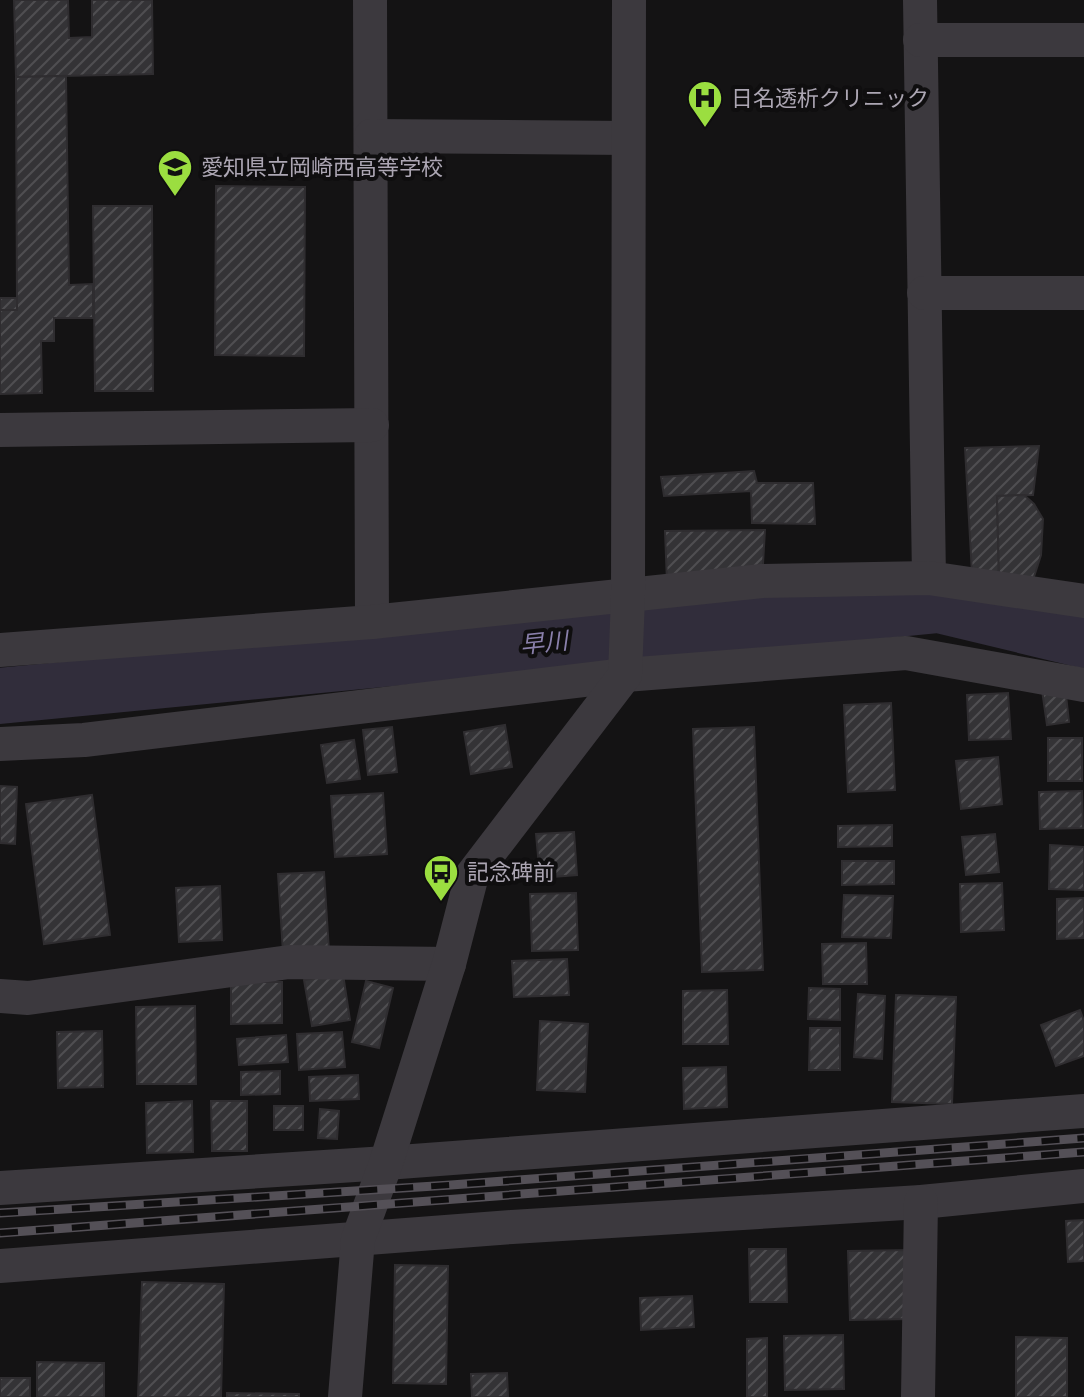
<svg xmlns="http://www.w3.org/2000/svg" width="1084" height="1397" font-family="Inter,'Noto Sans JP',sans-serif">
	<defs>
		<pattern id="building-hatch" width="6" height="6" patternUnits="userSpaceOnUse" patternTransform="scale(2)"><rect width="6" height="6" fill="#343336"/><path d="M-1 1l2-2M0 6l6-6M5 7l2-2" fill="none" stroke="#4f4e51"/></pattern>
	</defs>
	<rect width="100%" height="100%" fill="#141314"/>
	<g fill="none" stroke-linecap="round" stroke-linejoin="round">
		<polyline stroke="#312d3b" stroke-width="56" points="0,696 939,605 1084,640"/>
	</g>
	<g fill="url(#building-hatch)" stroke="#2f2d30" stroke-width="2">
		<polygon points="14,0 68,0 69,38 92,37 92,0 152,0 153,74 16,77"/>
		<polygon points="66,76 69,285 93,284 93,318 54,318 54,341 41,341 42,393 0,394 0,310 17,310 16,77"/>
		<polygon points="216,186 305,187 304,356 215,355"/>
		<polygon points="93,206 152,206 153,391 95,391"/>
		<rect x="0" y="298" width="17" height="12"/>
		<polygon points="1039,446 1033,495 997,496 999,576 972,574 965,448"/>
		<polygon points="754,471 757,483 813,483 815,524 752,523 751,491 664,496 661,477"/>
		<polygon points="1024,495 1034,504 1043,519 1041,555 1033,580 999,576 997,496"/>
		<polygon points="765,530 762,581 667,583 665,531"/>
		<polygon points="1065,686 1069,722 1047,725 1042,690"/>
		<polygon points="1008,693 1011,739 969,740 967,695"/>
		<polygon points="891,703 895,790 848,792 844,705"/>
		<polygon points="505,725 512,767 471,774 464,732"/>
		<polygon points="392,727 397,772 368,775 363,730"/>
		<polygon points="754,727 763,970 702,972 693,729"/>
		<rect x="1048" y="738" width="34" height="43"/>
		<polygon points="354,740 360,779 327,783 321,745"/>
		<polygon points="998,757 1002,804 961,809 956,761"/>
		<polygon points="0,786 17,787 15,844 0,843"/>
		<polygon points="1082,791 1083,828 1040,829 1039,792"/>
		<polygon points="383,793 387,854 335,857 331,796"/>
		<polygon points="92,795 110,935 44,944 26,804"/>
		<polygon points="892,825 892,846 838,847 838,826"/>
		<polygon points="574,832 577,875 540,878 536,834"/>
		<polygon points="995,834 999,872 966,875 962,837"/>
		<polygon points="1050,845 1084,847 1084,890 1049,889"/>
		<polygon points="842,861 894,861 894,884 842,885"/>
		<polygon points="324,872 329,951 283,953 278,874"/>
		<polygon points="1002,883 1004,930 961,932 960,884"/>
		<polygon points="220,886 222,940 179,942 176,888"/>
		<polygon points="576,893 578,950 532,951 530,894"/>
		<polygon points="844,895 893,896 891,938 842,937"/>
		<polygon points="1084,898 1084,938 1057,939 1057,899"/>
		<polygon points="866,943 867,984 823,984 822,944"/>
		<polygon points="567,959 569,995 514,997 512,961"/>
		<polygon points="343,974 350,1020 312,1026 304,980"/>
		<polygon points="366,981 393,988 379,1048 352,1042"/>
		<polygon points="231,982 282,982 282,1023 231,1024"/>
		<polygon points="809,988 840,989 840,1020 808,1019"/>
		<polygon points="727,990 728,1044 683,1044 683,991"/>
		<polygon points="858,994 885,996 882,1059 854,1057"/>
		<polygon points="896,995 956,997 952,1104 892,1102"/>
		<polygon points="195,1006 196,1084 137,1084 136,1007"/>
		<polygon points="1080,1010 1084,1021 1084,1056 1056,1066 1041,1025"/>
		<polygon points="540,1021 588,1024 585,1092 537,1090"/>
		<polygon points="810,1028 840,1028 840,1070 809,1070"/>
		<polygon points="102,1031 103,1087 58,1088 57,1032"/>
		<polygon points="342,1032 345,1067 299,1070 297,1034"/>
		<polygon points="286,1035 288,1062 239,1065 237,1039"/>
		<polygon points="726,1067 727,1107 684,1109 683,1068"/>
		<polygon points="280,1071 280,1094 241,1095 241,1072"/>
		<polygon points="358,1075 359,1099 310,1101 309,1077"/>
		<polygon points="192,1101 193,1152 147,1153 146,1103"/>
		<polygon points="211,1101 247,1101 247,1151 212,1151"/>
		<rect x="274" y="1106" width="29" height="24"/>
		<polygon points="320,1109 339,1111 337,1139 318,1138"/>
		<polygon points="1084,1220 1084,1261 1068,1262 1066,1221"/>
		<polygon points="749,1249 786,1249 787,1302 750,1302"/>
		<polygon points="912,1250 913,1319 850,1320 848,1251"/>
		<polygon points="395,1265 448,1266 446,1384 393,1383"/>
		<polygon points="142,1282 224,1284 221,1397 138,1397"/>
		<polygon points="692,1296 694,1327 641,1330 640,1298"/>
		<polygon points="843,1335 844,1389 785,1390 784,1336"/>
		<polygon points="1016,1337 1067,1338 1067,1397 1016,1397"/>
		<polygon points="767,1338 767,1397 747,1397 747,1339"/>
		<polygon points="37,1362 104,1363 104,1397 37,1397"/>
		<polygon points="507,1373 508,1397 472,1397 471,1374"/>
		<rect x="0" y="1378" width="30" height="19"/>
		<polygon points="227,1393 299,1394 299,1397 227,1397"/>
	</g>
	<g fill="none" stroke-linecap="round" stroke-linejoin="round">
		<g stroke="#3c393e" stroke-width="34">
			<polyline points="370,0 372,622"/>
			<polyline points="920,0 929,578"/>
			<polyline points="920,40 1084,40"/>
			<polyline points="371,136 628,138"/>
			<polyline points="924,293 1084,293"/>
			<polyline points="0,430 372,425"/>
			<polyline points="0,650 372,622 762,581 929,578 1084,601"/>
			<polyline points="0,744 84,740 625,675 906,653 1084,685"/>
			<polyline points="0,996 28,998 289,962 449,964"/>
			<polyline points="0,1188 386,1163 1084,1111"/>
			<polyline points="0,1266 512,1227 921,1202 1084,1186"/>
			<polyline points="345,1397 358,1239 386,1163 449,964 472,875 625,675 628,597 629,0"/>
			<polyline points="918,1397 921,1202"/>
		</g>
		<g stroke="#545057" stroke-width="9">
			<g id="rail">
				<polyline points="0,1213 451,1185 1084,1138"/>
				<polyline points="0,1233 1084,1152"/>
			</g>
		</g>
		<use href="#rail" stroke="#0f0e0f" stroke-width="6" stroke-dasharray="18" stroke-linecap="butt"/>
	</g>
	<defs>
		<g id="hospital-pin" transform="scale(1.8)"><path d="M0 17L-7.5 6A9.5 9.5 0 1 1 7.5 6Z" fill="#9bde40" stroke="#0f0e0f"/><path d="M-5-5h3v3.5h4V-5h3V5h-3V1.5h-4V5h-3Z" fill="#111"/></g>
		<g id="school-pin" transform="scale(1.8)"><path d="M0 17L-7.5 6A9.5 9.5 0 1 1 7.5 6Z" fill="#9bde40" stroke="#0f0e0f"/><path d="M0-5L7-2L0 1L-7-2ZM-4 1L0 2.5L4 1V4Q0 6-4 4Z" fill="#111"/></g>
		<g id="bus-pin" transform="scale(1.8)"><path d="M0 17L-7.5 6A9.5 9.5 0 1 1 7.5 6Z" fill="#9bde40" stroke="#0f0e0f"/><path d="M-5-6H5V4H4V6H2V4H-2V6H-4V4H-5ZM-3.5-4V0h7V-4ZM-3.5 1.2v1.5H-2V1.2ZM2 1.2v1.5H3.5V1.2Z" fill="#111"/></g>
	</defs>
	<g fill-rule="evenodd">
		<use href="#hospital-pin" x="705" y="98"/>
		<use href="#school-pin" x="175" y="167"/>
		<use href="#bus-pin" x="441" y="872"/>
	</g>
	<g text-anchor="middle" stroke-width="8" stroke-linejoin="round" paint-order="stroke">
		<g font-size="22" fill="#aca6b3" stroke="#0f0e0f" text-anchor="start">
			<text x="731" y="106">日名透析クリニック</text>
			<text x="201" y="175">愛知県立岡崎西高等学校</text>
			<text x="467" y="880">記念碑前</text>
		</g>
		<g font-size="24" font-style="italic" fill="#8a80ab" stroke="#0f0e0f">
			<text transform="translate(544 643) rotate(-6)" y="8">早川</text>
		</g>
	</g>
</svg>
